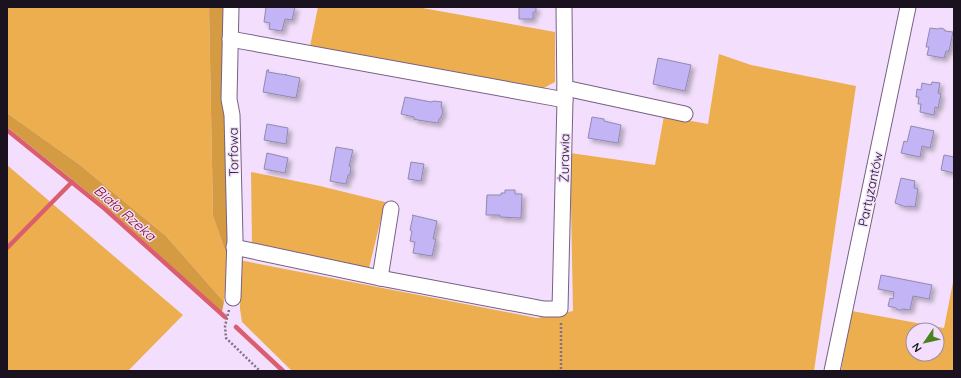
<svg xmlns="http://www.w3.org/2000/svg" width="961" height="378" font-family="Quicksand,sans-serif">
	<defs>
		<filter id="shadow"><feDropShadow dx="3.5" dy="3.5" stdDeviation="2" flood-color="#0004"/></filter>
	</defs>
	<rect width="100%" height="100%" fill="#f3dffd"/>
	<g fill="#edae4f" fill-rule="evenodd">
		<polygon points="7,7 209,7 213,216 228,259 224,302 166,236 80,165 7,113"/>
		<polygon points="318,7 417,7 555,32 555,82 540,90 310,46"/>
		<polygon points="719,54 751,65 856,86 814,371 292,371 242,322 240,309 239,260 537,318 573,311 570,153 655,165 664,116 708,124"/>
		<polygon points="7,165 183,315 128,371 7,371"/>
		<polygon points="251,172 320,186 385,202 369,268 252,246"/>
		<path d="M954,277V371H841L852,311L944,328ZM913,330H937V354H913Z"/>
	</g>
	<g fill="#d59b43">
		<polygon points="209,7 226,7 228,259 213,216"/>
		<polygon points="7,113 80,165 166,236 224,302 222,312 105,206 7,127"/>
	</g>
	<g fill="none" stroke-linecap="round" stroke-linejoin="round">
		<g stroke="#da5e6e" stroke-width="4.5">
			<polyline points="7,130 105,209 225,317"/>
			<polyline points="7,248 72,182"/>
			<polyline points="236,327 283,371"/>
		</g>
	</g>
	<g fill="#c3b4f6" stroke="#9189af" filter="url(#shadow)">
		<polygon points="266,7 295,7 292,20 285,19 282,31 269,29 270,23 264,22"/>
		<polygon points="519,7 536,7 536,12 533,12 533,19 519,19"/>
		<polygon points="930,28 938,29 940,28 944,29 945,31 953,32 949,51 946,51 944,58 927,55 929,47 926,47"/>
		<polygon points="658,58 691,65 685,91 653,84"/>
		<polygon points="267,70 269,70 268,72 286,75 286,74 286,75 300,78 296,98 263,92"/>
		<polygon points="932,82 940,83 938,93 941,94 938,108 935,107 934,115 920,112 921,104 918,104 919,97 916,97 917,89 921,90 922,83 931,85"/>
		<polygon points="405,97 431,102 434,101 442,102 441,106 443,112 441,117 439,119 438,123 418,120 414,119 414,117 401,114"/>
		<polygon points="592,117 604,119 604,121 621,125 618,143 588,138"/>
		<polygon points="267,124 288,128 286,144 264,140"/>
		<polygon points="911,126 934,131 930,148 922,146 920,157 901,153 904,141 907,142"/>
		<polygon points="336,147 353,150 349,166 351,167 350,175 348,175 346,184 330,181"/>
		<polygon points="267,153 288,158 285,173 264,169"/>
		<polygon points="944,155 954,157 954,173 941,170"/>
		<polygon points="411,162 424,164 421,181 408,179"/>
		<polygon points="901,178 915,181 914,188 918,189 915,207 908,206 906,207 895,203"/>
		<polygon points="505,190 515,190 515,194 522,194 521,218 500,217 500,215 486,215 487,195 501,195 501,193 505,193"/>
		<polygon points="412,215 437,221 433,239 436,239 432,256 413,253 415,242 410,241 412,231 410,230 413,216"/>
		<polygon points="881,275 932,285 929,299 913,296 910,310 903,309 901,310 898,310 896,308 888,306 890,298 893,299 894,292 878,289"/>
	</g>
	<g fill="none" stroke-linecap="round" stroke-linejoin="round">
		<g stroke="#776182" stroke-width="17">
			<g id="minor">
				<polyline points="231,7 229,99 232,115 235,239 233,298"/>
				<polyline points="230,39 565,100"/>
				<polyline points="565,88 685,114"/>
				<polyline points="234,247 380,278 544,309 560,309 565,100 564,7"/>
				<polyline points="380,278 391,209"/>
				<polyline points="832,371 908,7"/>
			</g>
		</g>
		<g stroke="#7e7186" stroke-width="2.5" stroke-dasharray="2 2" stroke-linecap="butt">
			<polyline points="229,310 225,326 226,338 260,371"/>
			<polyline points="561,323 561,371"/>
		</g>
		<use href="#minor" stroke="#fff" stroke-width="15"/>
	</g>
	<g text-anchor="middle" stroke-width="3" stroke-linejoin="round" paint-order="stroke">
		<g font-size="13" fill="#1a121f" stroke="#f3dffd">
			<text transform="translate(233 152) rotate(-91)" y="5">Torfowa</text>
			<text transform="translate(564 158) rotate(-89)" y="5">Żurawia</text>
			<text transform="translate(870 189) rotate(-78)" y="5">Partyzantów</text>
		</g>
		<g font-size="14" font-style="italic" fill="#7f0729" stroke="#f3dffd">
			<text transform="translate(125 213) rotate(41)" y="5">Biała Rzeka</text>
		</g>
	</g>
	<rect width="961" height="378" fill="none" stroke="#1a121f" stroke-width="16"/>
	<g transform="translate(925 342) rotate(236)"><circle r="19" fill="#f3dffd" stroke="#9c8da4"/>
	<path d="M0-3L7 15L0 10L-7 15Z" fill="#4a831d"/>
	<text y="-6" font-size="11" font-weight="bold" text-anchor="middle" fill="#1a121f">N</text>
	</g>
</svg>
